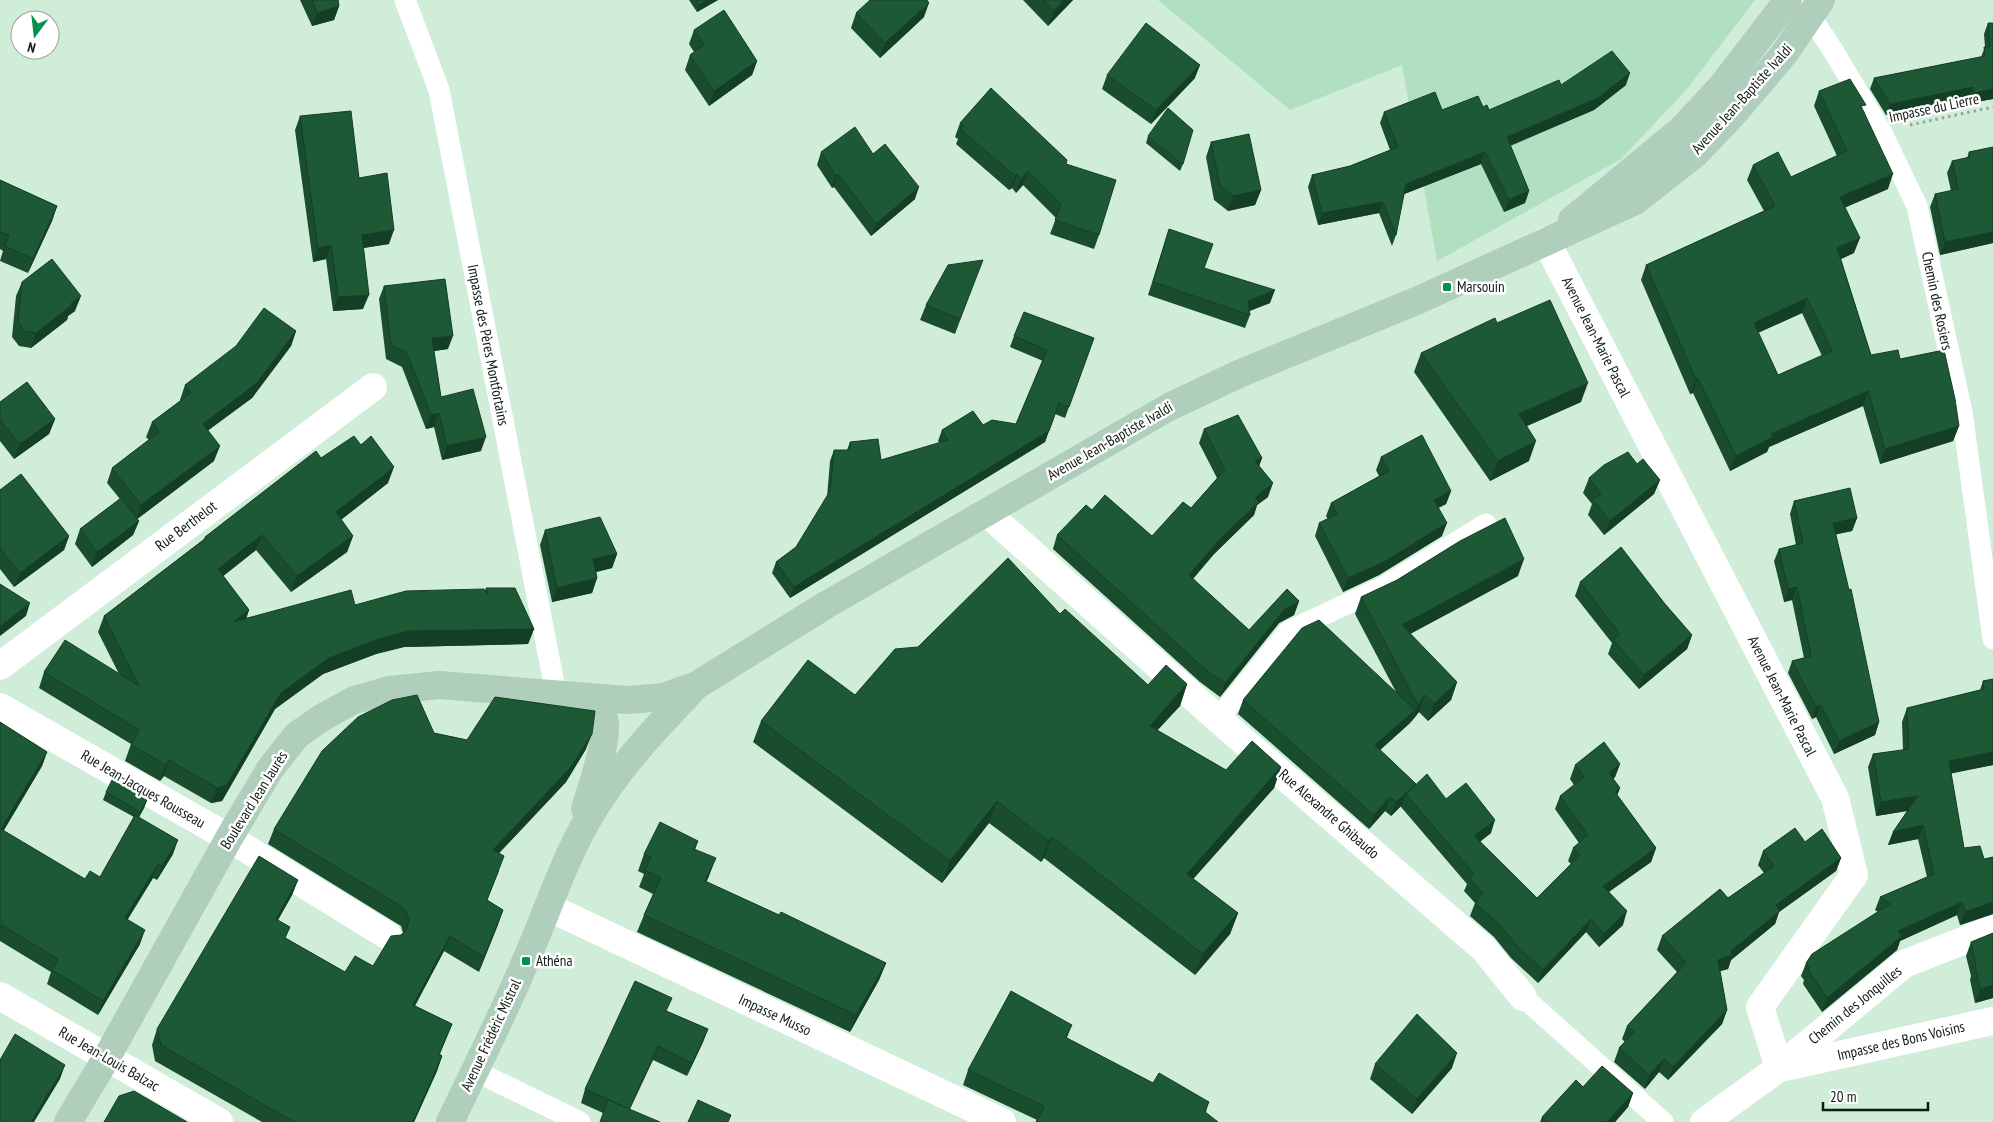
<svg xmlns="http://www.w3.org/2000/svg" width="1993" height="1122" font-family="'PT Sans Narrow',sans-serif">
	<rect width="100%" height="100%" fill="#cfedd8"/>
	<polygon fill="#b0e0bf" points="1158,0 1755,0 1687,89 1621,159 1437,261 1402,65 1290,110"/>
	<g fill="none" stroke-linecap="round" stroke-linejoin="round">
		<polyline stroke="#90a898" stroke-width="3" stroke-dasharray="2.5 4" stroke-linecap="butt" points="1910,125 1993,107"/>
		<g stroke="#fff" stroke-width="21">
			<polyline points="405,0 439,90 556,694"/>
			<polyline points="1797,9 1811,17 1834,52 1881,131 1917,206 1962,412 1993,639"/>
			<polyline points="1218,719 1289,631 1385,586 1486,524"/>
			<polyline points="1523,997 1663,1122"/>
			<polyline points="475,1071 580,1122"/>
		</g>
		<g stroke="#fff" stroke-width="28">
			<polyline points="1546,241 1835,798 1854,875 1760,1007 1779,1068 1704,1122"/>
			<polyline points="987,513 1218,719 1484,949 1523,997"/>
			<polyline points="0,666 373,387"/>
			<polyline points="0,707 229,838 388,936"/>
			<polyline points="548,907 1002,1122"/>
			<polyline points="0,996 219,1122"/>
			<polyline points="1785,1067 1993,1021"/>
			<polyline points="1779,1068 1904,964 1993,929"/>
		</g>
		<g stroke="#afcebb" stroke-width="28">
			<polyline points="1572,220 1681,130 1722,86 1788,0"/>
			<path d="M585,809C591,788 610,737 604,718C602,709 594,703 588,697"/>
			<polyline points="68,1122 107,1057 229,838 270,769 297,735 323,717 354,700 390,690 439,685 627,700 664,697 697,685 826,605 1169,407 1241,373 1421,299 1635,201 1695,154 1735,112 1784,54 1821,0"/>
			<path d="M450,1122C476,1068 503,1015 526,960C550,906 567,848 601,798C627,758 661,723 694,688"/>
		</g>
	</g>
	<g fill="#1a4d2e" fill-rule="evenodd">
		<polygon points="300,0 338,0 339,6 334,20 312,26"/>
		<polygon points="689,0 718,0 697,12"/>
		<polygon points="1023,0 1073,0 1048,26"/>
		<polygon points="856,13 924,17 880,58 851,28"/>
		<polygon points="1988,23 1993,23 1993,99 1970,103 1969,97 1886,115 1870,89 1874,78 1981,57 1985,47 1984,34"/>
		<polygon points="694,30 757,61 752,75 709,106 685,70 690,55 694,52 689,44"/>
		<polygon points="1107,75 1195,78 1151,124 1102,89"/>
		<polygon points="1561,85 1626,85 1594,110 1510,145 1529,191 1525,203 1504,212 1481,164 1404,194 1396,235 1392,246 1379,213 1318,225 1308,187 1312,175 1350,166 1390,150 1380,123 1384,112 1442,110 1483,107 1489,110"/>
		<path d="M1819,91L1864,111L1888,189L1845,207L1854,253L1841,259L1871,355L1900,359L1959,426L1953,441L1880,464L1863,406L1769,447L1767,452L1730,471L1693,393L1690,394L1641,280L1646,265L1764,211L1747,180L1753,165L1791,177L1837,156L1814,106ZM1802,313L1822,356L1778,375L1758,333Z"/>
		<polygon points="300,116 359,178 389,244 363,248 363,309 333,311 326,259 313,262 295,130"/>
		<polygon points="960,123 1066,164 1099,235 1094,249 1050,234 1056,218 1023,185 1016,193 1012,188 1009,190 956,144 958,139 955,137"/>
		<polygon points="1148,136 1183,164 1180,171 1146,143"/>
		<polygon points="1211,142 1261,190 1255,205 1228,211 1214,200 1206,157"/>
		<polygon points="1993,147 1993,243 1940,255 1930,207 1935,194 1951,191 1947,173 1952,161 1967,158 1969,152"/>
		<polygon points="821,152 873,154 915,199 871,236 834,187 832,188 817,165"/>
		<polygon points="0,180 57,206 52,221 28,273 0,261 3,251 0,249"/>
		<polygon points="1169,229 1204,268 1270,303 1250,311 1250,315 1245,328 1148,295"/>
		<polygon points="977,275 955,334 920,320 926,305"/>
		<polygon points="22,282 75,311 68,316 67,320 31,348 19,346 12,337 16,296"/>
		<polygon points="384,286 448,349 434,351 441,397 481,451 442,460 434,427 426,429 402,367 386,359 379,299"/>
		<polygon points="1497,323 1581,402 1527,426 1529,461 1490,481 1414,372 1421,353"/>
		<polygon points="296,331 291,346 252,398 208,430 214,461 137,519 139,521 133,535 92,567 75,544 80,529 120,499 107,483 112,468 149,440 146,437 152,422 180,401 180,400 185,385"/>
		<polygon points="1014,336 1094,338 1065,418 1055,414 1045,442 790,598 772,573 776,562 796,547 827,497 830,461 834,450 847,450 850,442 881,460 940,443 938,441 942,430 983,425 1016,424 1043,361 1010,347"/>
		<polygon points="0,402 55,419 49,434 14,459 0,441"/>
		<polygon points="1204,429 1262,458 1259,466 1268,497 1257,505 1254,515 1214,554 1193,579 1249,630 1299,601 1294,615 1279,623 1220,697 1200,682 1053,549 1057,535 1092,510 1152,536 1191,508 1217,478 1199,443"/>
		<polygon points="1381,457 1451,491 1446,504 1438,508 1442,536 1379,575 1343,592 1315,536 1319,523 1328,519 1326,516 1331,503 1379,476 1376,470"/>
		<polygon points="321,458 388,483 341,520 353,536 347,552 291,592 256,550 223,576 249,610 246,618 355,605 485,591 486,588 534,629 528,644 404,647 376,654 323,674 275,709 222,801 211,803 164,776 160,781 125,761 131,744 39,688 44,672 119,674 98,632 104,616 203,540 205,537"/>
		<polygon points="1637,464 1660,480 1654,494 1604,535 1588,515 1592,504 1583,493 1589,478"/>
		<polygon points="0,490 69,536 64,550 14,587 0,569"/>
		<polygon points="1794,501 1857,518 1852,531 1836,534 1879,722 1875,735 1834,754 1816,717 1812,719 1788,673 1792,661 1804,658 1792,600 1784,602 1774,561 1779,549 1796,545 1790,514"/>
		<polygon points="545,530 617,554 612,568 596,572 597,578 592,593 552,602 540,545"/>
		<polygon points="1518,576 1410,634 1457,682 1451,700 1428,721 1419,712 1411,722 1411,721 1410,723 1380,750 1416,784 1446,799 1491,833 1480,841 1537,898 1571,864 1568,861 1573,848 1579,843 1555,809 1560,796 1574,785 1570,779 1575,765 1620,764 1615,777 1613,779 1620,788 1617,795 1656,848 1651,862 1609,892 1623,925 1599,947 1586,932 1538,983 1511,958 1494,937 1470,916 1475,903 1464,891 1467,884 1401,807 1401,806 1391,816 1385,811 1369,829 1238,714 1243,700 1396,692 1355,614 1361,597"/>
		<polygon points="1580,582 1665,604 1692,635 1687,649 1639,689 1608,654 1612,643 1575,596"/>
		<polygon points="1060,614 1148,685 1187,684 1180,706 1157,730 1226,770 1281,767 1274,788 1193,879 1238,913 1230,934 1195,975 1044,858 1041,862 989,823 942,883 753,742 761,721 855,695 918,647"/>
		<polygon points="1993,679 1993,765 1951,773 1964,848 1984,859 1993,857 1993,914 1960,925 1957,915 1900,941 1897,950 1822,1012 1803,984 1804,980 1801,976 1806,963 1878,912 1875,910 1880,897 1927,877 1918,839 1888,845 1893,832 1907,811 1876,816 1868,767 1873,754 1903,750 1902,722 1907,708 1980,690 1983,681"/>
		<polygon points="0,722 47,752 42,766 3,831 85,879 100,877 134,817 103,800 106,792 147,800 144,808 139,817 173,854 157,880 153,878 127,920 140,944 98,1015 47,984 51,972 0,941"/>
		<polygon points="434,733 467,740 586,749 566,782 499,853 499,871 487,900 503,910 479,972 444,951 415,1006 452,1024 440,1054 442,1056 437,1071 414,1122 262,1122 155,1061 152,1045 157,1029 298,880 292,895 278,920 286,938 345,972 373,966 403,933 401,926 396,923 268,844 274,829"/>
		<polygon points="698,841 695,850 709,876 706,882 886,963 879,980 850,1032 637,932 644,915 653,894 639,887 644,874 638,871 644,854"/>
		<polygon points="1805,842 1841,858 1836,871 1779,912 1775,924 1731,960 1728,969 1720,971 1727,1010 1722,1024 1668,1080 1659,1072 1645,1089 1614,1062 1619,1048 1625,1042 1622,1039 1627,1026 1677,972 1657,950 1662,936 1728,898 1764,873 1758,865 1763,851"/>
		<polygon points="1971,942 1993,998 1975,1003 1970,980 1971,976 1966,956"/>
		<polygon points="667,1011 708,1029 703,1042 687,1076 653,1060 603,1113 581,1103 585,1089"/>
		<polygon points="1067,1038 1153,1083 1209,1102 1206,1112 1037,1120 963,1085 968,1070"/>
		<polygon points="1375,1064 1452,1068 1412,1114 1370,1079"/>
		<polygon points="1633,1093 1628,1107 1615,1122 1540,1122 1542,1117"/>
	</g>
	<g fill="#153e26">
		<polygon points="708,0 718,0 697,12 699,5"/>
		<polygon points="1064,0 1073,0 1048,26 1054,11"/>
		<polygon points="929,3 924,17 880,58 885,43"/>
		<polygon points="339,6 334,20 312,26 317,13"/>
		<polygon points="757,61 752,75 709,106 714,91"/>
		<polygon points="1200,65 1195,78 1151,124 1156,110"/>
		<polygon points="1630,73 1626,85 1594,110 1503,149 1507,137"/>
		<polygon points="1973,87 1969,97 1886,115 1890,104"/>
		<polygon points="1993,89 1993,99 1970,103 1974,93"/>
		<polygon points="1485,152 1481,164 1402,195 1406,184"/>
		<polygon points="1028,171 1023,185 1016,193 1021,179"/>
		<polygon points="838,174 834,187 832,188 836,176"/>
		<polygon points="1017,174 1012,188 1009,190 1015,176"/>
		<polygon points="1893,174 1888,189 1835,212 1840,197"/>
		<polygon points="919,187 915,199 871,236 876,224"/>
		<polygon points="1261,190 1255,205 1228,211 1233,196"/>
		<polygon points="1529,191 1525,203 1504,212 1509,200"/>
		<polygon points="1383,202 1379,213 1318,225 1322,213"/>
		<polygon points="57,206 52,221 28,273 33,259"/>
		<polygon points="394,230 389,244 357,249 362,235"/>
		<polygon points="1993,232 1993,243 1940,255 1945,242"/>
		<polygon points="1860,238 1854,253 1832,263 1837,248"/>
		<polygon points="331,245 326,259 313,262 318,248"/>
		<polygon points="1275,290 1270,303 1243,313 1248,301"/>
		<polygon points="369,295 363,309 333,311 338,297"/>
		<polygon points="81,296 75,311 68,316 67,320 31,348 36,333 71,303"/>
		<polygon points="1807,298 1802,313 1748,337 1754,323"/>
		<polygon points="296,331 291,346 252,398 198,438 203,424"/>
		<polygon points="453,336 448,349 427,352 432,338"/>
		<polygon points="1698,378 1693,393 1690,394 1696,379"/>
		<polygon points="1588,383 1581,402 1511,433 1519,414"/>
		<polygon points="1868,391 1863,406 1769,447 1767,452 1730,471 1736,456 1771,434"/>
		<polygon points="1059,403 1045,442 790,598 794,587"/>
		<polygon points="439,413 434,427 426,429 431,415"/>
		<polygon points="55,419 49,434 14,459 20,444"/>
		<polygon points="1959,426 1953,441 1880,464 1885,449"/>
		<polygon points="486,437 481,451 442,460 447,446"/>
		<polygon points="1536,441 1529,461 1490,481 1498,461"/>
		<polygon points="220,446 214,461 136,520 141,505"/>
		<polygon points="1262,458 1257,472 1255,461"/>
		<polygon points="394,467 388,483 330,528 336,512"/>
		<polygon points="1660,480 1654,494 1604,535 1610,521"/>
		<polygon points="1273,483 1268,497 1257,505 1254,515 1214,554 1184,589 1189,575 1255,498"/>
		<polygon points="1451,491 1446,504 1429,513 1434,500"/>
		<polygon points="1857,518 1852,531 1829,536 1833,523"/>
		<polygon points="139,521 133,535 92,567 97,552"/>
		<polygon points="1447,523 1442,536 1379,575 1343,592 1348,578"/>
		<polygon points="262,535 256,550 212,585 218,569"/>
		<polygon points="69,536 64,550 14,587 20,573"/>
		<polygon points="353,536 347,552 291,592 297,576"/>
		<polygon points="617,554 612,568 588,574 593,559"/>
		<polygon points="1524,559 1518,576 1395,642 1402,625"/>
		<polygon points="597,578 592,593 552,602 557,588"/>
		<polygon points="1797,587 1792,600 1784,602 1788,589"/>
		<polygon points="1299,601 1294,615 1279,623 1220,697 1225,683 1284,610"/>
		<polygon points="30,603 26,616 0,636 0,626"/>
		<polygon points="249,610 244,626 233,622"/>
		<polygon points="534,629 528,644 404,647 376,654 323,674 275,709 222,801 211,803 217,788 281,693 329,658 382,638 409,631"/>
		<polygon points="1692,635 1687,649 1639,689 1644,675"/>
		<polygon points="1457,682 1451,700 1428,721 1434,704"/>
		<polygon points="1187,684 1180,706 1142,747 1150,726"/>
		<polygon points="1425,695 1419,712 1411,722 1418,705"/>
		<polygon points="1821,705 1816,717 1812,719 1816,707"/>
		<polygon points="1415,710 1410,723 1370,759 1375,745"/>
		<polygon points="1879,722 1875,735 1834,754 1839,741"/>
		<polygon points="592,734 586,749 566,782 488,865 493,850"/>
		<polygon points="47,752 42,766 0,837 1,829"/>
		<polygon points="1993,752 1993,765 1944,775 1949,761"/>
		<polygon points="169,760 164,776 160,781 166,765"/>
		<polygon points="1620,764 1615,777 1604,786 1609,773"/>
		<polygon points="1281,767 1274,788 1179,895 1187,874"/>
		<polygon points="1416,784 1406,794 1401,806 1391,816 1396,802"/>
		<polygon points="1620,788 1615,801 1615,792"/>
		<polygon points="1918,796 1913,810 1876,816 1881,802"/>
		<polygon points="1390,797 1385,811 1369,829 1374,815"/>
		<polygon points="147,800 144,808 138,819 140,812"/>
		<polygon points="997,801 989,823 942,883 950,861"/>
		<polygon points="1495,820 1491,833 1470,850 1474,836"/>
		<polygon points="1923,825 1918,839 1888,845 1893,832"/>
		<polygon points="1052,837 1044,858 1041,862 1048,841"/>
		<polygon points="178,840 173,854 157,880 162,866"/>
		<polygon points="1656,848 1651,862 1598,899 1603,886"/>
		<polygon points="716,858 709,876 699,898 705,881"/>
		<polygon points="1841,858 1836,871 1779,912 1775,924 1731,960 1728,969 1713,973 1718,960 1731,951 1776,905"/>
		<polygon points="158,864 153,878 120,932 125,918"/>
		<polygon points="298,880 292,895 270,934 276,919"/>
		<polygon points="1962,902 1957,915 1900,941 1897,950 1822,1012 1827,998 1898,931"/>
		<polygon points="1993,902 1993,914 1960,925 1965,912"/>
		<polygon points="503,910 498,925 479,972 484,957"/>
		<polygon points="1627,911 1623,925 1599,947 1604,934"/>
		<polygon points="1238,913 1230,934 1195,975 1203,954"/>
		<polygon points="1591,919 1586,932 1538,983 1543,970"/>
		<polygon points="145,930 140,944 98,1015 103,1001"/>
		<polygon points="450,936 444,951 407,1020 413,1005"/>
		<polygon points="886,963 879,980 850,1032 856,1015"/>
		<polygon points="1993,985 1993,998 1975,1003 1980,989"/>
		<polygon points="1727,1010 1722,1024 1668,1080 1673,1067"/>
		<polygon points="452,1024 446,1039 433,1069 439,1054"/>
		<polygon points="1072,1025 1066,1040 1065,1037"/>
		<polygon points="708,1029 703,1042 687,1076 692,1063"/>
		<polygon points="658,1046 653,1060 624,1122 629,1109"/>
		<polygon points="1457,1053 1452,1068 1412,1114 1417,1099"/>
		<polygon points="442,1056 437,1071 414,1122 413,1122"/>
		<polygon points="1664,1059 1659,1072 1645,1089 1649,1075"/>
		<polygon points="65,1065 60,1079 34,1122 31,1122"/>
		<polygon points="1633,1093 1628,1107 1615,1122 1607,1122"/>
	</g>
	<g fill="#1e5936" stroke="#153e26" fill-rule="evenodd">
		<polygon points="312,0 338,0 339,6 317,13"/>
		<polygon points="696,0 708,0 699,5"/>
		<polygon points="870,0 927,0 929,3 885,43 856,13"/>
		<polygon points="1043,0 1064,0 1054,11"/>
		<polygon points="724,10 757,61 714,91 690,55 704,45 694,30"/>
		<polygon points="1146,23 1200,65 1156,110 1107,75"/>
		<polygon points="1988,23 1993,23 1993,89 1974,93 1973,87 1890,104 1874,78 1985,56 1984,47 1990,47"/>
		<polygon points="1612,51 1630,73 1598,98 1507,137 1529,191 1509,200 1485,152 1406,184 1396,235 1383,202 1322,213 1312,175 1350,166 1398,147 1384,112 1435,92 1442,110 1478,96 1483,107 1487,105 1489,110 1559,80 1561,85"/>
		<path d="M1850,79L1866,105L1861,106L1893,174L1840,197L1860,238L1837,248L1871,355L1898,350L1900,359L1944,350L1955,399L1959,426L1885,449L1868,391L1771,434L1773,437L1736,456L1698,378L1696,379L1646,265L1775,206L1753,165L1778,152L1791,177L1847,151L1819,91ZM1807,298L1832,351L1778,375L1754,323Z"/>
		<polygon points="991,88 1067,160 1066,164 1116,180 1099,235 1055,220 1061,204 1028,171 1021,179 1017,174 1015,176 961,130 964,126 960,123"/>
		<polygon points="1168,108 1193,130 1183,164 1148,136"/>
		<polygon points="351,111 359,178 387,173 394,230 362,235 369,295 338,297 331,245 318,248 300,116"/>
		<polygon points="855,127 873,154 885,144 919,187 876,224 838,174 836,176 821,152"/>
		<polygon points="1249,134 1261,190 1233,196 1220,185 1211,142"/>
		<polygon points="1993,147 1993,232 1945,242 1935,194 1958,189 1952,161 1970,157 1969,152"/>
		<polygon points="0,180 57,206 33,259 5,246 9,236 0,232"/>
		<polygon points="1169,229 1213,244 1204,268 1275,290 1248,301 1250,315 1153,282"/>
		<polygon points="52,259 81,296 71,303 72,305 36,333 24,331 18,322 22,282"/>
		<polygon points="983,260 960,319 926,305 948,265"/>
		<polygon points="445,279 453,336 432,338 441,397 473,389 486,437 447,446 439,413 431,415 407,353 391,345 384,286"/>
		<polygon points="1550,300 1588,383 1519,414 1536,441 1498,461 1421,353 1495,318 1497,323"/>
		<polygon points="264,308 296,331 257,383 203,424 220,446 141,505 112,468 159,432 152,422 191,393 185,385 236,346"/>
		<polygon points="1024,312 1094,338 1069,407 1059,403 1049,431 794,587 776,562 796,547 830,491 834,450 850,450 850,442 878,439 881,460 948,440 942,430 973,411 983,425 992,420 1016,424 1047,350 1014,336"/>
		<polygon points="27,382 55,419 20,444 0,420 0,402"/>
		<polygon points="1238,415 1262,458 1255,461 1273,483 1255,498 1259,502 1219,540 1189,575 1249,630 1287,589 1299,601 1284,610 1225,683 1205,669 1057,535 1086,505 1092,510 1105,495 1152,536 1183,502 1191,508 1225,470 1204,429"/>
		<polygon points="1422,435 1451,491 1434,500 1447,523 1384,562 1348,578 1319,523 1337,514 1331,503 1389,471 1381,457"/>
		<polygon points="354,436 361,445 371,436 394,467 336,512 353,536 297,576 262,535 218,569 249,610 233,622 351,590 355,605 406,591 484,589 488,594 486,588 515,588 534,629 409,631 382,638 329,658 281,693 227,785 217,788 169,760 166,765 131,745 139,730 44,672 65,640 139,686 104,616 206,538 205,537 316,451 321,458"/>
		<polygon points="1628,452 1637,464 1643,459 1660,480 1610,521 1593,500 1601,494 1589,478 1604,465"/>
		<polygon points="21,474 69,536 20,573 0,549 0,490"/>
		<polygon points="1850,488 1857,518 1833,523 1849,590 1851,589 1879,722 1839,741 1821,705 1816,707 1792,661 1811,656 1797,587 1788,589 1779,549 1803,543 1794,501"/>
		<polygon points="121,498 139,521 97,552 80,529"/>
		<polygon points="600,517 617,554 593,559 597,578 557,588 545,530"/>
		<polygon points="1505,518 1524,559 1402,625 1457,682 1434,704 1425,695 1418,705 1361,597 1397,580 1460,541"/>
		<polygon points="1621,547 1665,604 1692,635 1644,675 1613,640 1620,634 1580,582"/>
		<polygon points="1008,558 1060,614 1065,609 1148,685 1166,665 1187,684 1150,726 1226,770 1252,741 1281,767 1187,874 1238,913 1203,954 1052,837 1048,841 997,801 950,861 761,721 808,660 855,695 895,649 918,647"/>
		<polygon points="0,584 30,603 0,626"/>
		<polygon points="1319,620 1415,710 1375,745 1416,784 1396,802 1390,797 1374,815 1243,700 1302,628"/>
		<polygon points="1993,679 1993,752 1949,761 1964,848 1980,846 1984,859 1993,857 1993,902 1965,912 1962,902 1898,931 1902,936 1827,998 1808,970 1810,968 1806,963 1812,954 1890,904 1880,897 1934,874 1923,825 1893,832 1918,796 1881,802 1873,754 1909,749 1907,708 1984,689 1983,681"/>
		<polygon points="417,695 434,733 467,740 495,697 595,711 592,734 571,767 493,850 504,856 487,900 503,910 484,957 450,936 413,1005 452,1024 439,1054 442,1056 413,1122 294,1122 161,1045 157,1029 259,856 298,880 276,919 290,927 285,938 345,972 355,956 373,966 391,936 401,935 407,929 409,921 406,911 402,907 274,829 322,751 358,717 392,700"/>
		<polygon points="0,722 47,752 1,829 85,879 90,871 100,877 135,815 178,840 162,866 158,864 125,918 145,930 103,1001 52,970 58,959 2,925 0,928"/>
		<polygon points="1604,742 1620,764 1609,773 1620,788 1615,792 1656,848 1603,886 1627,911 1604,934 1591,919 1543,970 1516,945 1499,924 1475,903 1483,893 1469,878 1474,874 1406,794 1427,774 1446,799 1466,783 1495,820 1474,836 1537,898 1580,855 1573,848 1588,835 1560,796 1584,777 1575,765"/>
		<polygon points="112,780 147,800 140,812 106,792"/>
		<polygon points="660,822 698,841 694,849 716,858 705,881 779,915 781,912 886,963 856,1015 644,915 661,878 645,870 651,857 644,854"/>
		<polygon points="1795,828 1805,842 1822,829 1841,858 1776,905 1780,911 1731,951 1732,955 1718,960 1727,1010 1673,1067 1664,1059 1649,1075 1619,1048 1634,1032 1627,1026 1686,963 1662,936 1720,889 1728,898 1774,866 1763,851"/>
		<polygon points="1993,933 1993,985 1980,989 1975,966 1976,965 1971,942"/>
		<polygon points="635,981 672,998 666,1011 708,1029 692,1063 658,1046 629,1109 585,1089"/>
		<polygon points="1011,991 1072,1025 1065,1037 1153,1083 1159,1073 1209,1102 1204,1111 1218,1122 1036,1122 1044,1106 968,1070"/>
		<polygon points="1417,1014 1457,1053 1417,1099 1375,1064"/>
		<polygon points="15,1034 65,1065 31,1122 0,1122 0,1060"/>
		<polygon points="1602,1066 1633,1093 1607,1122 1547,1122 1542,1117 1576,1080 1583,1087"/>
		<polygon points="134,1091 187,1122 104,1122 119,1096"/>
		<polygon points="608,1100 660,1122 600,1122"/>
		<polygon points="698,1100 731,1115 728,1122 688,1122"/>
	</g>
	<g fill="#039150" stroke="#fff" stroke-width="2">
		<rect x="1442" y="282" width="10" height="10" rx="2.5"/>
		<rect x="521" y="956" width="10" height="10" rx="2.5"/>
	</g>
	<g text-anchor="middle" stroke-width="5" stroke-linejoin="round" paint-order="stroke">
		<g font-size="15" fill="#0f1a13" stroke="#fff">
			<text transform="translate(1742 99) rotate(-48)" y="5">Avenue Jean-Baptiste Ivaldi</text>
			<text transform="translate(1934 108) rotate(-12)" y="5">Impasse du Lierre</text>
			<text transform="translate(1937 301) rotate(78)" y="5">Chemin des Rosiers</text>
			<text transform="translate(1596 337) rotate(63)" y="5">Avenue Jean-Marie Pascal</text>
			<text transform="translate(488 345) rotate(79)" y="5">Impasse des Pères Montfortains</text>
			<text transform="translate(1110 441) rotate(-30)" y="5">Avenue Jean-Baptiste Ivaldi</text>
			<text transform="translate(186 526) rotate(-37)" y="5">Rue Berthelot</text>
			<text transform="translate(1782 696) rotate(63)" y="5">Avenue Jean-Marie Pascal</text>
			<text transform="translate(143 789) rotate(30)" y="5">Rue Jean-Jacques Rousseau</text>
			<text transform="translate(254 800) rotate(-58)" y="5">Boulevard Jean Jaurès</text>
			<text transform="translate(1329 814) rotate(41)" y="5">Rue Alexandre Ghibaudo</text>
			<text transform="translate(1855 1005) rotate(-39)" y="5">Chemin des Jonquilles</text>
			<text transform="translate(775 1015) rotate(25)" y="5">Impasse Musso</text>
			<text transform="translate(491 1035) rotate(-65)" y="5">Avenue Frédéric Mistral</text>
			<text transform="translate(1901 1041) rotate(-13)" y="5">Impasse des Bons Voisins</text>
			<text transform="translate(109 1059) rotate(30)" y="5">Rue Jean-Louis Balzac</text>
		</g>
		<g font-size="15" fill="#0f1a13" stroke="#fff" text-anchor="start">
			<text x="1457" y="292">Marsouin</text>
			<text x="536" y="966">Athéna</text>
		</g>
	</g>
	<g transform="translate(35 35) rotate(195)"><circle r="24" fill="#ffffff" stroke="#9fa3a1"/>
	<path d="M0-4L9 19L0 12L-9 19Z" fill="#039150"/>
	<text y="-8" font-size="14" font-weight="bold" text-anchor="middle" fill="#0f1a13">N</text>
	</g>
	<path d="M1823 1102v8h105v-8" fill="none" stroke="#0f1a13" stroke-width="2.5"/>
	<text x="1830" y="1102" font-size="15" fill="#0f1a13" stroke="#ffffff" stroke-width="4" paint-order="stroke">20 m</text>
</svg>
